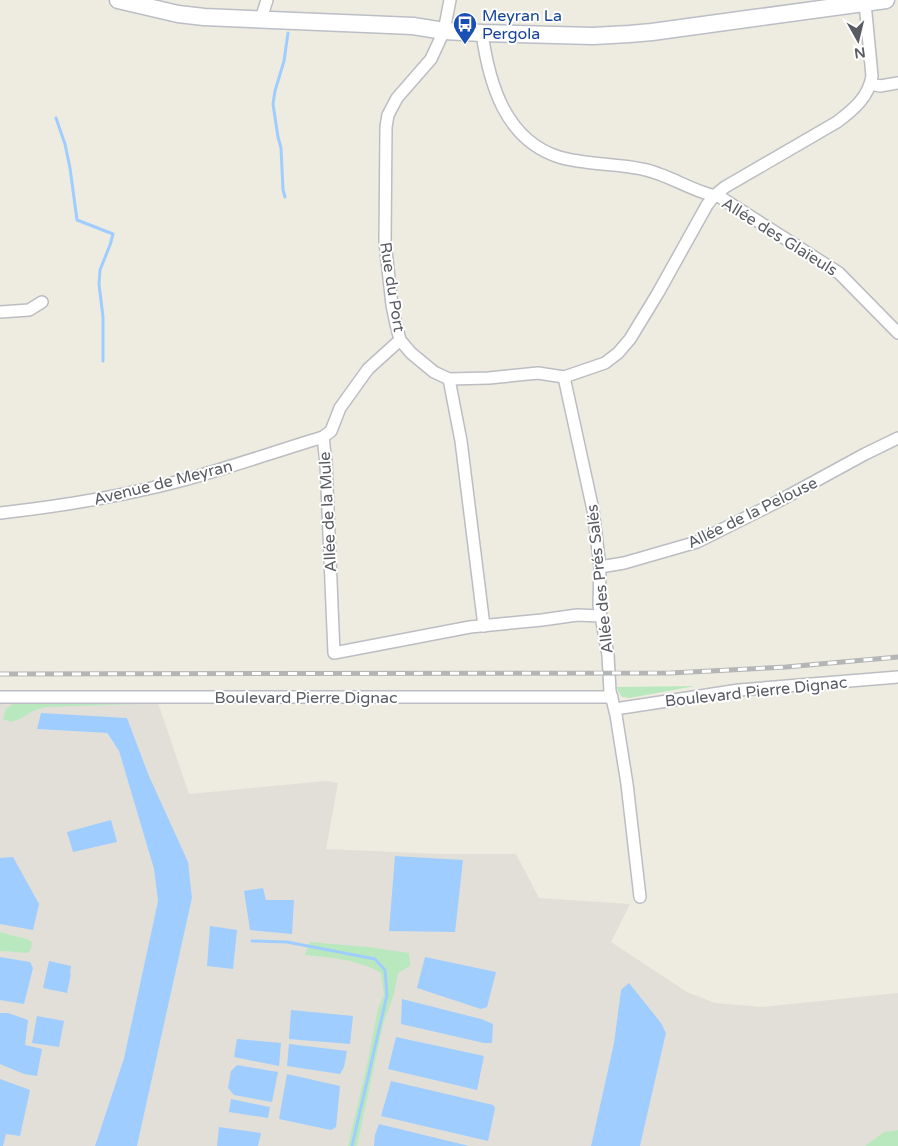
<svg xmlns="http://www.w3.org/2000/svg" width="898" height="1146" font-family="'Varela Round',sans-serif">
	<rect width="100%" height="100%" fill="#eeece0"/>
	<polygon fill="#e1dfd8" points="156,697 189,794 326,781 338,783 326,849 439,854 516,854 539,898 630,904 611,942 687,992 715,1003 762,1007 898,993 898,1130 884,1132 865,1146 640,1146 666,1033 621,990 614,1043 591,1146 137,1146 192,898 149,776 127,718 38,729 106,733 119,751 154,869 158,901 124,1058 95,1146 0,1146 0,951 11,952 32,943 27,939 0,932 0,699"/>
	<g fill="#bae8be">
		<polygon points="695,686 630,698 622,697 618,691 617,687"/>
		<polygon points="15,702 143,702 139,704 45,707 33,711 20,719 11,722 3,719 6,709"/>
		<polygon points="0,932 27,939 32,942 31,949 28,953 0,951"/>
		<path d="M310,942L368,947L409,953L410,966L398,973L394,994L383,1024L357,1146H348L367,1065L378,1009L384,995L381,973C359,959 330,958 305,955Z"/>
		<polygon points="898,1130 898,1146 865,1146 884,1132"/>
	</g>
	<g fill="#9fcdff">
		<polygon points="41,713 127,718 149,776 188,862 192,898 137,1146 95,1146 124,1058 158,901 154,869 119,751 107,733 37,729"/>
		<polygon points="111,820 117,842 73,852 67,832"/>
		<polygon points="395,856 463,860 455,932 389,931"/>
		<polygon points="13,857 39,904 33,930 0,924 0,858"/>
		<polygon points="263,888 266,900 294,900 292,934 250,930 244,891"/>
		<polygon points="210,926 237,930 233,969 207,966"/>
		<polygon points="0,957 30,962 33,968 24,1004 0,1000"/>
		<polygon points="425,957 496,972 487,1007 481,1009 417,988"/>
		<polygon points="49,961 71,966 70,973 71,974 67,993 43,988"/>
		<polygon points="629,983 661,1023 666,1033 640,1146 591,1146 614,1043 621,990"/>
		<polygon points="402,999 481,1019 493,1024 492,1043 484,1043 401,1024"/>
		<polygon points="291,1010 353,1016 350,1044 289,1039"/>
		<polygon points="0,1013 8,1013 28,1020 25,1045 42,1049 37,1076 24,1074 0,1064"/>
		<polygon points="37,1016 64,1021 59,1047 32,1043"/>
		<polygon points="396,1037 484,1056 477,1090 388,1069"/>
		<polygon points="237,1039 281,1043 279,1066 234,1057"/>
		<polygon points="289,1044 347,1051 344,1067 340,1074 287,1066"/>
		<polygon points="237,1065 278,1072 272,1102 234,1095 228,1088 231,1071"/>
		<polygon points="287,1074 340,1086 336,1127 331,1130 279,1119"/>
		<polygon points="0,1079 30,1090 20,1136 6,1134 3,1146 0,1146"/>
		<polygon points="391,1081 493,1105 495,1108 488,1141 381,1116"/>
		<polygon points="231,1099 270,1107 268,1118 229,1112"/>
		<polygon points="379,1124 469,1146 374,1146 375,1135"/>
		<polygon points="219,1127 261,1133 258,1146 217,1146"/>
	</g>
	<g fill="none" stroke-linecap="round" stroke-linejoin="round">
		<g stroke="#9fcdff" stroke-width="3">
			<polyline points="56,118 65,144 70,168 77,220 113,234 110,245 100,270 99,284 103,317 103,361"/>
			<polyline points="285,197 283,190 281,148 278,137 273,104 275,91 284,61 288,33"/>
			<polyline points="252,941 287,942 375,959 385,970 387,995 352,1146"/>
		</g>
		<g stroke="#bbbdc3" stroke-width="14">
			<g id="minor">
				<path d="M450,0L444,31L431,59L397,98L388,115L386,127L385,242L392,305L396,324L400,340L411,353L434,372L449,379L489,378L538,373L564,377L605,363L618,353L630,339L658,293L707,205L714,196L725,187L837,122C853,110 869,97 872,76L865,3"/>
				<polyline points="261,19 267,0"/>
				<path d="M482,33C489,83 505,140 559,157C586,165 615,163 642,169C669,174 694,193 720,197L839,273L898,333"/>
				<polyline points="870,84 880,86 898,83"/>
				<polyline points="0,312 29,310 42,302"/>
				<polyline points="400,340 368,369 340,408 331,431 323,437 326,463 334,653 470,627 542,620 577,615 601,616"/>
				<polyline points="564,377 593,510 600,567 599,605 608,655 610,691 616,715 627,784 640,897"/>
				<polyline points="449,379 461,441 484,626"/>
				<path d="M0,513C62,506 124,496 184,480C231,467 277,451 323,437"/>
				<polyline points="600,567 624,563 697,542 777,502 865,454 898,438"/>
				<polyline points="0,697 612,697"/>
				<polyline points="615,709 739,690 898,677"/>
			</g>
		</g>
		<g stroke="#bbbec6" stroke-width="19">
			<polyline id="secondary" points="118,0 178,14 204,17 413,26 444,31 482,33 593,36 629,34 652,32 886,0"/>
		</g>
		<use href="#minor" stroke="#fff" stroke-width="11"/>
		<use href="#secondary" stroke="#fff" stroke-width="16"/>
		<g stroke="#b4b5b6" stroke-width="5">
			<polyline id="rail" points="0,674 671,673 786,667 898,657"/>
		</g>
		<use href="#rail" stroke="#fff" stroke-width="3" stroke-dasharray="9" stroke-linecap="butt"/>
	</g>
	<defs>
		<g id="bus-pin" transform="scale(1.25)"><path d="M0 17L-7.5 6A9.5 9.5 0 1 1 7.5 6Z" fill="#1a4fb4" stroke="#fff"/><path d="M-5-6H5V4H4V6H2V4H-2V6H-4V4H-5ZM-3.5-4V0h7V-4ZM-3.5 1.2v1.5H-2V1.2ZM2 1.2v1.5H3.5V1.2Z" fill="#fff"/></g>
	</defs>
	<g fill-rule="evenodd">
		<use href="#bus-pin" x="465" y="24"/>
	</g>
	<g text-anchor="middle" stroke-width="4" stroke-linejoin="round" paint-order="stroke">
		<g font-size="16" fill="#164399" stroke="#fff" text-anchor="start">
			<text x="482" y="21">Meyran La<tspan x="482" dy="18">Pergola</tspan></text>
		</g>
		<g font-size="16" fill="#595c63" stroke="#fff">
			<text transform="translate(780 236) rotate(32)" y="6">Allée des Glaïeuls</text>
			<text transform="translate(393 287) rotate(81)" y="6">Rue du Port</text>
			<text transform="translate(163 482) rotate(-14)" y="6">Avenue de Meyran</text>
			<text transform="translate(327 512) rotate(-93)" y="6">Allée de la Mule</text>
			<text transform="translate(752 512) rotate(-26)" y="6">Allée de la Pelouse</text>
			<text transform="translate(599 579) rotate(-96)" y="6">Allée des Prés Salés</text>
			<text transform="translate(756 691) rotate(-6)" y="6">Boulevard Pierre Dignac</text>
			<text x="306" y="703">Boulevard Pierre Dignac</text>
		</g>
	</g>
	<g transform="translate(858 40) rotate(172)" stroke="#ffffff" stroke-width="4" paint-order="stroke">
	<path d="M0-4L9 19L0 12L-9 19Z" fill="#595c63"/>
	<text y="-8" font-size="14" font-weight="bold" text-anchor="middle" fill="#595c63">N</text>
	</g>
</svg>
